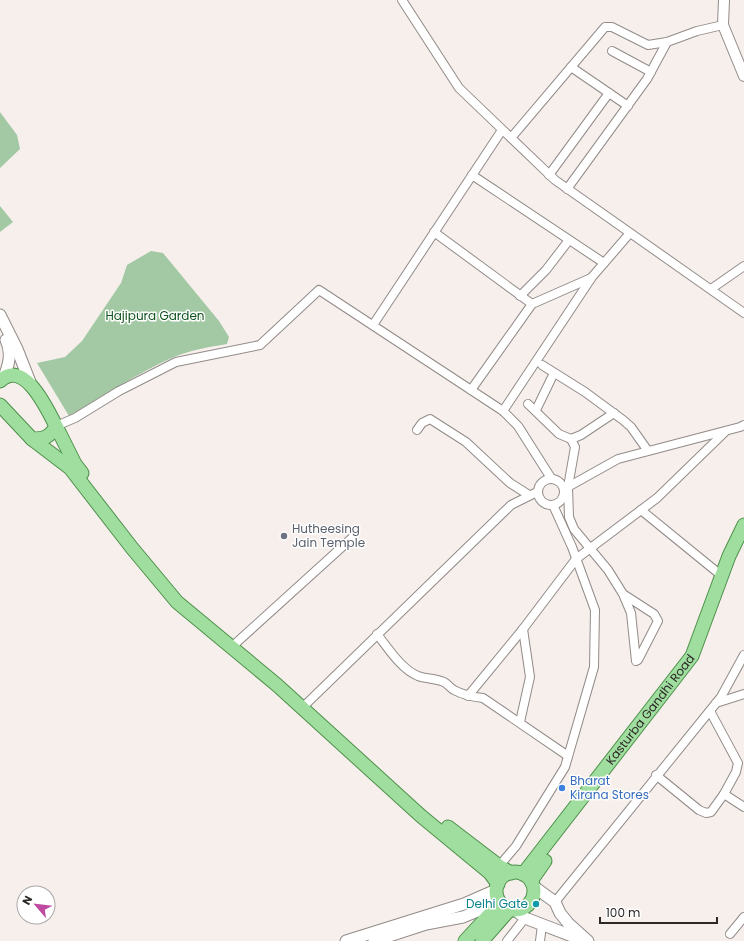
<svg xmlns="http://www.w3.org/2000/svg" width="744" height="941" font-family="Poppins,sans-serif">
	<rect width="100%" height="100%" fill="#f6efeb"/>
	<g fill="#a2c9a4">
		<polygon points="0,112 17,135 20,149 0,168"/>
		<polygon points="0,206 13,222 0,232"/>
		<path d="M151,251L163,253L219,321L229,337L227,344C209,347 191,350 174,357C137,373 103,396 69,416L37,363L65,357L82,341L121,283L127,265Z"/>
	</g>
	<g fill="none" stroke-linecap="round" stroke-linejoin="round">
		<g stroke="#928b88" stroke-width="10">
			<g id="minor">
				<polyline points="402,0 459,88 555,180 744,313"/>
				<polyline points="612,51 651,72"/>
				<polyline points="571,67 628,106"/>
				<polyline points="511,138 605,27 612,27 648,45 667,42 697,31 723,25"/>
				<polyline points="472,175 604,263"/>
				<polyline points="549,175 609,93"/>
				<polyline points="567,189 647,79 667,42"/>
				<polyline points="434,232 532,304"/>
				<polyline points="711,289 744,266"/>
				<polyline points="520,296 546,270 569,240"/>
				<polyline points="373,325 502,130"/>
				<polyline points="542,365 585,392 623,420 631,427 648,451"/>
				<polyline points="471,390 532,304 591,278"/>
				<polyline points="528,404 559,434 571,439 581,435 614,413"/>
				<polyline points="536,410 554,373"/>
				<polyline points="503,411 592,277 630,233"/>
				<polyline points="56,426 75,418 119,391 176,362 260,345 319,290 503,411 518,426 551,478"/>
				<polyline points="417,430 422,423 430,419 466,442 510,483 529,495"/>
				<polyline points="571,439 575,447 568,487 569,517 574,529 608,570 623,594 631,613 636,661 638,660 658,621 654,614 623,594"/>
				<circle cx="551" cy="492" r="13"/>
				<polyline points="566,488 618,459 740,427 744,425"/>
				<polyline points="641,510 722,576"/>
				<path d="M377,634C388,648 401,669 418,676C426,679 435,678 444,682C448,684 450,688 454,690C463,695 473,697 483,698L568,756"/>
				<polyline points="236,643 353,537"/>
				<polyline points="468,696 523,629 576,559 657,498 726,431"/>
				<polyline points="716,703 744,694"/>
				<polyline points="302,708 511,505 537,492"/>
				<polyline points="710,711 738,763 736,772 724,794"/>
				<polyline points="520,722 530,677 523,629"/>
				<polyline points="656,775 699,810 706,813 711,812 724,794 744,807"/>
				<polyline points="499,866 516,846 565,767 594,667 595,610 572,547 553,505"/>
				<polyline points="555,902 721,697 744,655"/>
				<polyline points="730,934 744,917"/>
				<polyline points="507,941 525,918"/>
				<polyline points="540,941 542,925"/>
			</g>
		</g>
		<g stroke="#928b88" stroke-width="12">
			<polyline id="tertiary" points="724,0 723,25 744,76"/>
		</g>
		<g stroke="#928b88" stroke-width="13">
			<g id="secondary">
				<polyline points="0,315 17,349 30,382"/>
				<path d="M4,377C9,364 12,353 6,340"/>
				<polyline points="533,886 555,902 560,913 568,923 588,941"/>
				<polyline points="515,910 525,918 585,941"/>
				<polyline points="346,941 464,904 496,890"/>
				<polyline points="374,941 426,924 463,917 480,910 498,899"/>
			</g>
		</g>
		<g stroke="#4d904b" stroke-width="15">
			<g id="primary">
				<path d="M0,381C24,358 47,409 56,426C50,437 45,439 32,439L0,405"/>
				<polyline points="56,426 75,464 82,473"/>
				<polyline points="32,439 70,468 132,548 177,602 277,685 421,816 490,873 498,884"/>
				<polyline points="448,827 499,866 511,873"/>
				<circle cx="515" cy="891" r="19"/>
				<path id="s1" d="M523,874L692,656L729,556L744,525"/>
				<polyline points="531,881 545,861"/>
				<polyline points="465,941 500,903"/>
				<polyline points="482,941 510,909"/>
			</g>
		</g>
		<use href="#minor" stroke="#fff" stroke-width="8"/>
		<use href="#tertiary" stroke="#fff" stroke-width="10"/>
		<use href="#secondary" stroke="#fff" stroke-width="11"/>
		<use href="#primary" stroke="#a0de9f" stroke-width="13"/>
	</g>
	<circle fill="#6b7280" stroke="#fff" stroke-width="1.5" cx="284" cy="536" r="4"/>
	<circle fill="#3f7fe0" stroke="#fff" stroke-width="1.5" cx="562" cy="788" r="4"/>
	<circle fill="#0f9aa8" stroke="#fff" stroke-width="1.5" cx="536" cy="904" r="4"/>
	<g text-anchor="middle" stroke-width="3" stroke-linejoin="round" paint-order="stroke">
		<g font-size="12" fill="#0f511d" stroke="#fff">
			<text x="155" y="320">Hajipura Garden</text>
		</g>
		<g font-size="12" fill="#5b616d" stroke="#fff" text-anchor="start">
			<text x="292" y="533">Hutheesing<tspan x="292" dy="14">Jain Temple</tspan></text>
		</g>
		<g font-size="12" fill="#2b2827" stroke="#fff">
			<text dy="4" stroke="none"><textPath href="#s1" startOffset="208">Kasturba Gandhi Road</textPath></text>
		</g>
		<g font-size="12" fill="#366cbe" stroke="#fff" text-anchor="start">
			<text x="570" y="785">Bharat<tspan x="570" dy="14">Kirana Stores</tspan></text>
		</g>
		<g font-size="12" fill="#0d838f" stroke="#fff" text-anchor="end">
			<text x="528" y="908">Delhi Gate</text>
		</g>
	</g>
	<g transform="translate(36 905) rotate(298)"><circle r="19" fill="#ffffff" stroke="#aaa9a9"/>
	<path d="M0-3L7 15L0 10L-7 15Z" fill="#c04aa1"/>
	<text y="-6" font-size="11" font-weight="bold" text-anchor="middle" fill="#2b2827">N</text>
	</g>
	<path d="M600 917v6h117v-6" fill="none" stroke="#2b2827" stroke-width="2"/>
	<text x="606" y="917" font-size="12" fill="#2b2827" stroke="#ffffff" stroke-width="3" paint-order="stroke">100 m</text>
</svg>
